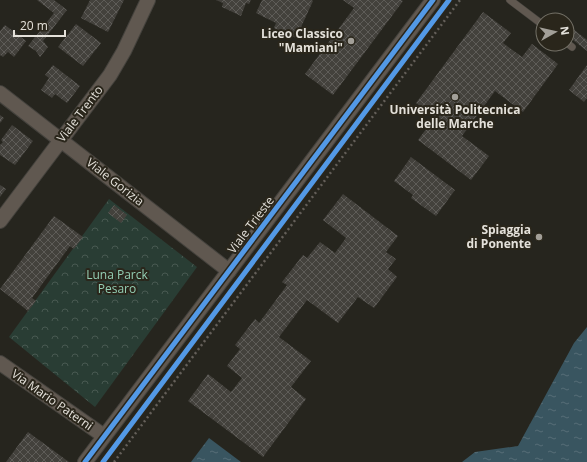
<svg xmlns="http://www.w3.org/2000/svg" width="587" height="462" font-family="'Open Sans',sans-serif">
	<defs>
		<pattern id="park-crowns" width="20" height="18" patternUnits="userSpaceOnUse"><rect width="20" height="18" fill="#293d34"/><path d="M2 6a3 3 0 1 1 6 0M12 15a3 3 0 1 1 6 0" fill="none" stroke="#485951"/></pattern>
		<pattern id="water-ripples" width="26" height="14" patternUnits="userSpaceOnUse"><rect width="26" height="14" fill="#395560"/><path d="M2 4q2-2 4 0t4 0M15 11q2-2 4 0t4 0" fill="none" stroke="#566d76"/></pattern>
		<pattern id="building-cross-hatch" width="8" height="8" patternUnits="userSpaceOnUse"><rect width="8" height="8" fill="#43413c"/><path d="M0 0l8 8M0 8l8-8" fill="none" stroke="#5e5c58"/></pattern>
	</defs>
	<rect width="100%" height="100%" fill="#26251e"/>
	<polygon fill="url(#park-crowns)" points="109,199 197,267 95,407 9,337"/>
	<g fill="url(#water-ripples)">
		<polygon points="587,327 587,462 462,462 475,452 518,446 574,343"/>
		<polygon points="209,438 241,462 191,462"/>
	</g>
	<g fill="url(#building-cross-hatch)">
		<polygon points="37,0 54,0 67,10 43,41 48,47 40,57 36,51 28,46 54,13"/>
		<polygon points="90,0 124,0 108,32 81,18"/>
		<polygon points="216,0 251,0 249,4 246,3 241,16 222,7 223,3"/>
		<polygon points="262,0 311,0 313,1 296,38 274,28 276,23 256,13"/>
		<polygon points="343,0 401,0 403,1 333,95 305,74 354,8"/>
		<polygon points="483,12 511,33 503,43 522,57 532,44 558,64 523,112 495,91 462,136 489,156 471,180 418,140 435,117 416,103"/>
		<polygon points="76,24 101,43 83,66 58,47"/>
		<polygon points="5,25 26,41 14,57 8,52 3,57 0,55 0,31"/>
		<polygon points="573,29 587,40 587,51 568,36"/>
		<polygon points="53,65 80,86 67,103 55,94 52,98 41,90 49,78 45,75"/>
		<polygon points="587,65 587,98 584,102 569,90"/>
		<polygon points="0,115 4,118 0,123"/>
		<polygon points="12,125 33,141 15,165 0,155 0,145 3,142 1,140"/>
		<polygon points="411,157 455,190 436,216 411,198 413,195 394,181"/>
		<polygon points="0,185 6,189 0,197"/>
		<polygon points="343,194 398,236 386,252 396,259 388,269 397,277 374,308 358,297 338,323 307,300 279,337 311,361 291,387 306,399 263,457 188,401 208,374 231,392 242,378 227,366 240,349 235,345 255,319 259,323 287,285 282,282 303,255 307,258 320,242 335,253 346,238 323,220"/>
		<polygon points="114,205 127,215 121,223 108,213"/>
		<polygon points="54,216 83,237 74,249 70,246 32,298 36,301 28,311 0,289"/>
		<polygon points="28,432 69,462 6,462"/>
	</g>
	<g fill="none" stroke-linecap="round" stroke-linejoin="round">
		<g stroke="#44423d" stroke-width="8">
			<g id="service">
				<polyline points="510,0 543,25"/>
				<polyline points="567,43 572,47"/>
			</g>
		</g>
		<g stroke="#44423d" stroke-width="16">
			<g id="minor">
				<polyline points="0,93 229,271"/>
				<polyline points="0,221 110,75 124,51 148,0"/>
				<polyline points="0,363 104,436"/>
				<polyline points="85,462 433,0"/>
			</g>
		</g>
		<polyline stroke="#65605a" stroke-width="2.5" stroke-dasharray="2 3" stroke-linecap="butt" points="114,462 460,0"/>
		<use href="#service" stroke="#605850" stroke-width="7"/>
		<use href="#minor" stroke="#605850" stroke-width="14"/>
		<g stroke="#2a261b" stroke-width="8">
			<g id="cycleway">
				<polyline points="85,462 433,0"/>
				<polyline points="103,462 449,0"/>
			</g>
		</g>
		<use href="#cycleway" stroke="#5399e6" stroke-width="5"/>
	</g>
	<g fill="#a29f98" stroke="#2a261b" stroke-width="1.5">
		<circle cx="351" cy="41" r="4"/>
		<circle cx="455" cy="97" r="4"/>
		<circle cx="539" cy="237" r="4"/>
	</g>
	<g text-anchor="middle" stroke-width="4" stroke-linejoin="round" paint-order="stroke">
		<g font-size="12" font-weight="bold" fill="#e4e1da" stroke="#2a261b" text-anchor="end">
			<text x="343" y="38">Liceo Classico<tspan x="343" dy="14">"Mamiani"</tspan></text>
			<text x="455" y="114" text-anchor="middle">Università Politecnica<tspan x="455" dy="14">delle Marche</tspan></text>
			<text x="531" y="234">Spiaggia<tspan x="531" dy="14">di Ponente</tspan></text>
		</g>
		<g font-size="12" fill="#e4e1da" stroke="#2a261b">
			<text transform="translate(80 114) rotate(-53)" y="4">Viale Trento</text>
			<text transform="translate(115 182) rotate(38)" y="4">Viale Gorizia</text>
			<text transform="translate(251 225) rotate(-53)" y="4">Viale Trieste</text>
			<text transform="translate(52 400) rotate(35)" y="4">Via Mario Paterni</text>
		</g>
		<g font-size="12" fill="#94cfb4" stroke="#2a261b">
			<text x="117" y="279">Luna Parck<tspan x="117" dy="14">Pesaro</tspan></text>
		</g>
	</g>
	<g transform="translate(555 32) rotate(82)"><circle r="19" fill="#2a261b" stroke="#747167"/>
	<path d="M0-3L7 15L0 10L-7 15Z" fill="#a29f98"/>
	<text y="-6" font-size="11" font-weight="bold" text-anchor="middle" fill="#e4e1da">N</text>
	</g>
	<path d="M14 30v6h51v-6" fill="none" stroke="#e4e1da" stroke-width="2"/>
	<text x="20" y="30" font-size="12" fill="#e4e1da" stroke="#2a261b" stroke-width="3" paint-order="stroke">20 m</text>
</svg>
